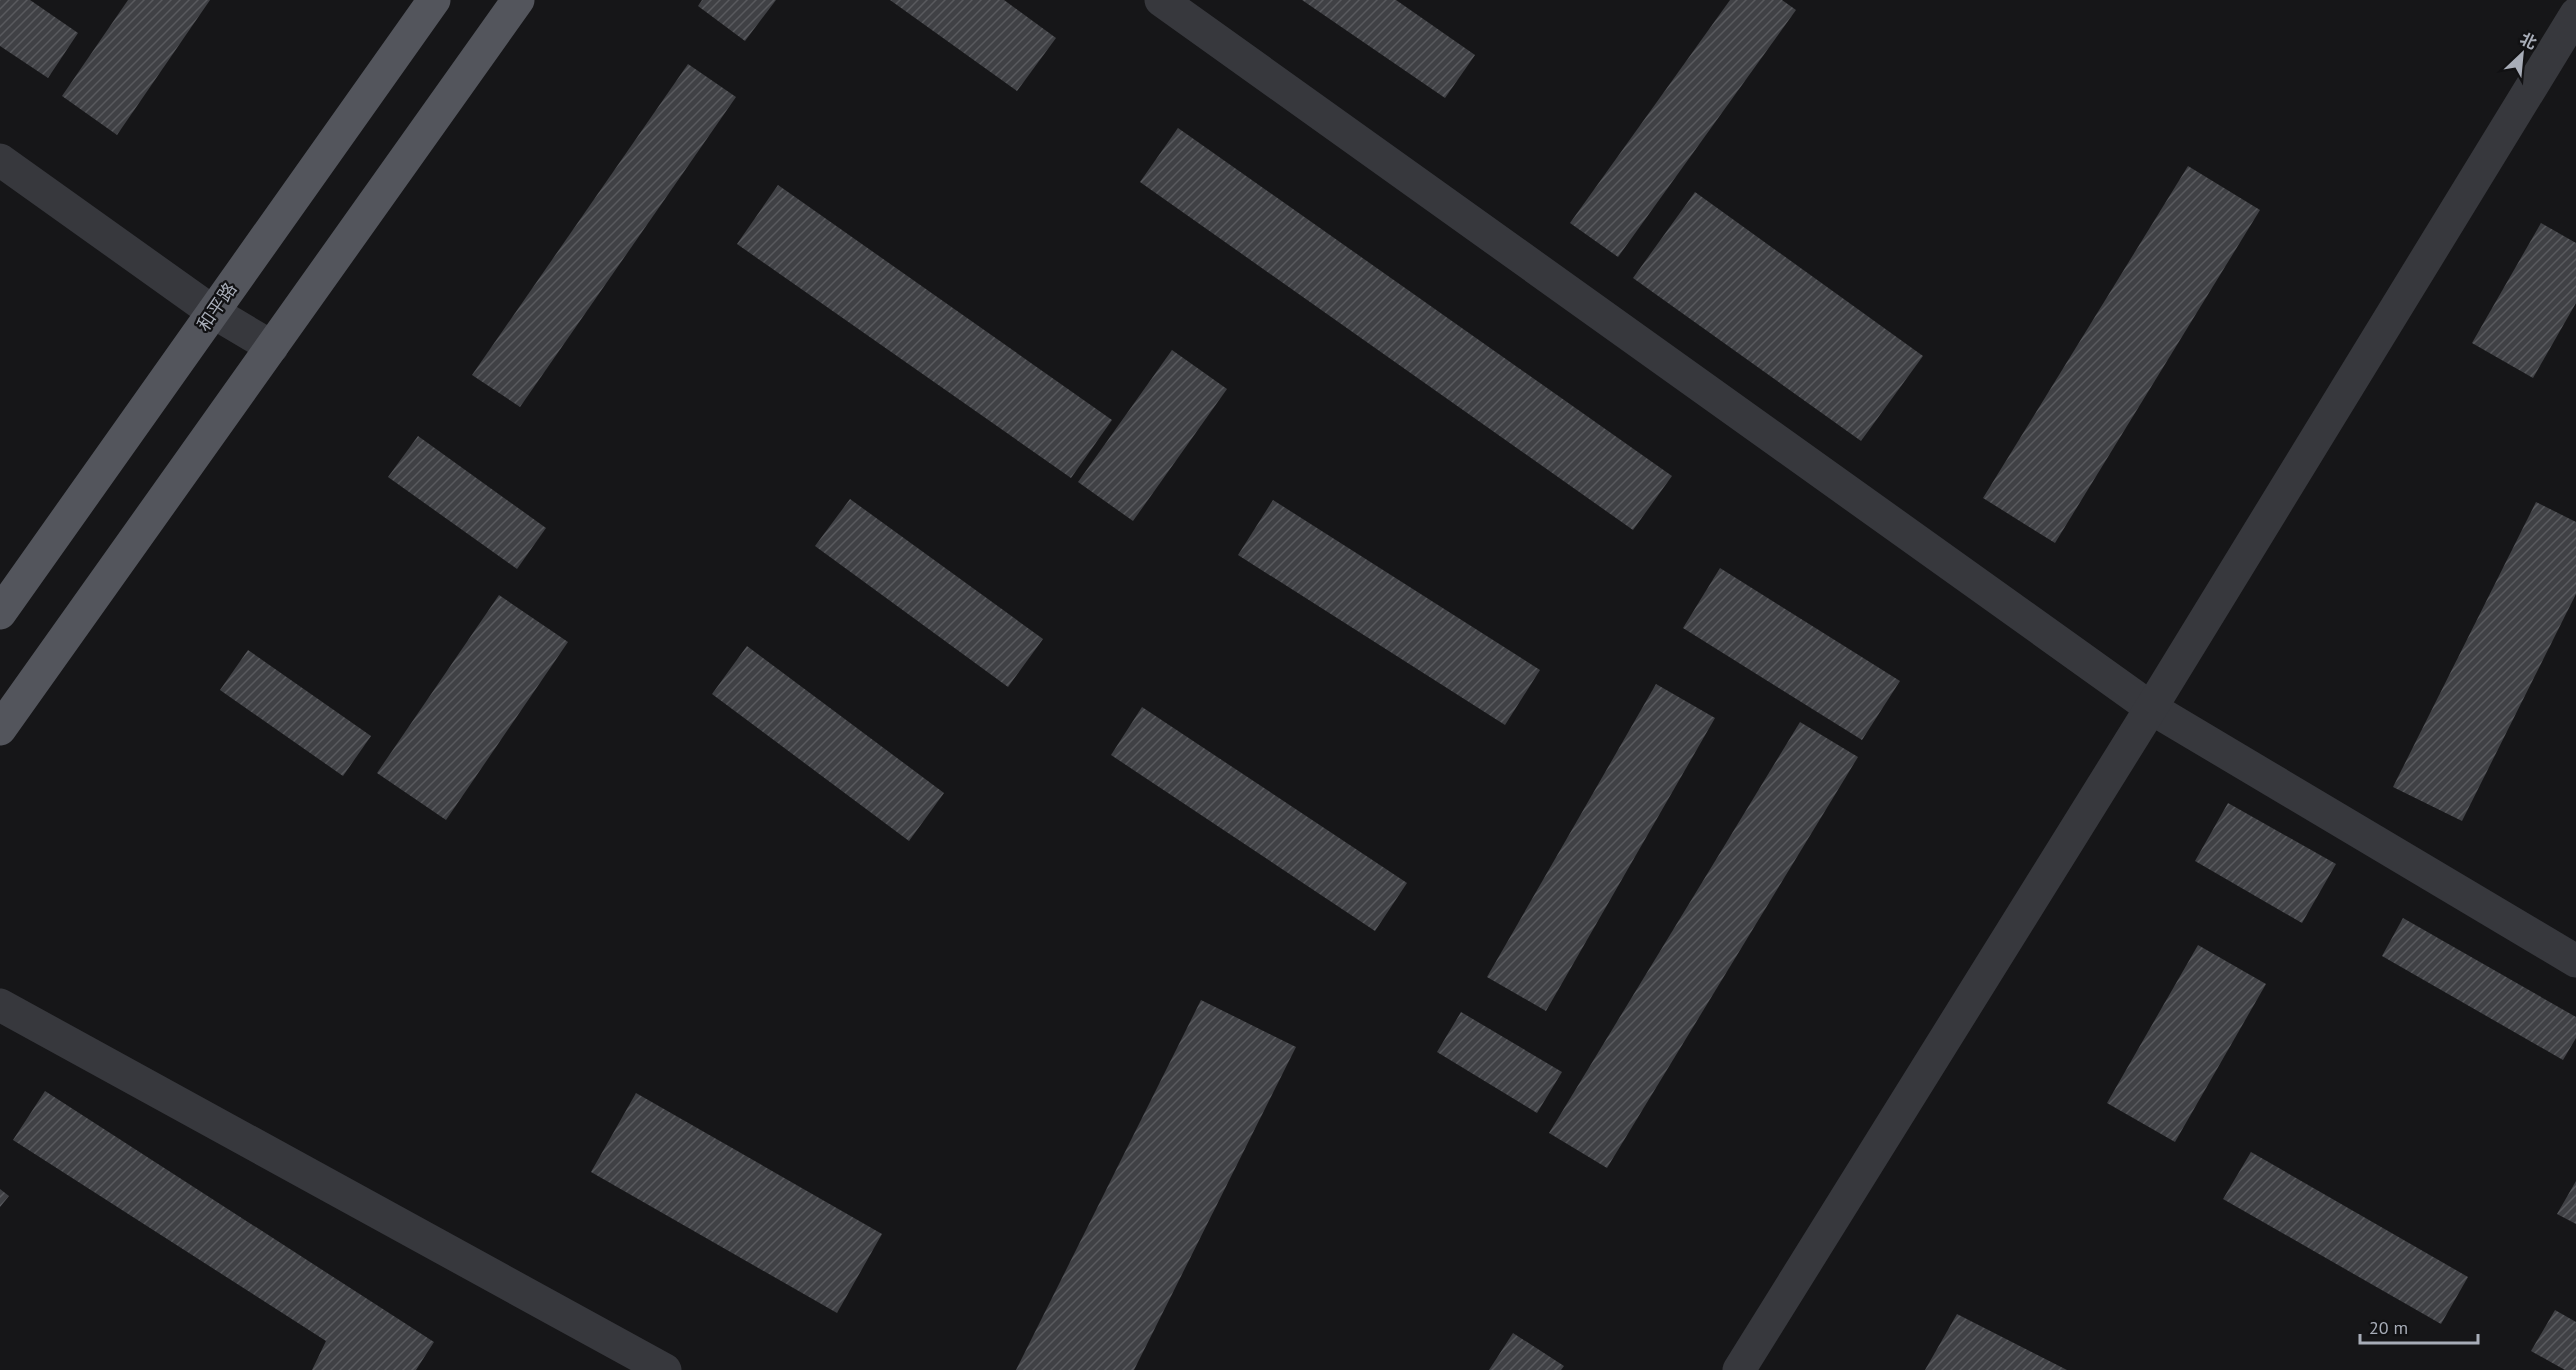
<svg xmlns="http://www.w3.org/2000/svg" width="2576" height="1370" font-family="'PT Sans','Noto Sans SC',sans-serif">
	<defs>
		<pattern id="building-hatch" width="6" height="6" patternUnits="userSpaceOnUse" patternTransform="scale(1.5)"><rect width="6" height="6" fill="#404145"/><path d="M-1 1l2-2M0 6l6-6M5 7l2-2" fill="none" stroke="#595a5e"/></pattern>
	</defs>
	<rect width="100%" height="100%" fill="#161618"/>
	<g fill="url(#building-hatch)">
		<polygon points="0,0 30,0 78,33 48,78 0,46"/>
		<polygon points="128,0 210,0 117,135 62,96"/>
		<polygon points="702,0 776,0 745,41 698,6"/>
		<polygon points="890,0 1004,0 1056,38 1017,91"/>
		<polygon points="1302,0 1396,0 1475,55 1445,98"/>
		<polygon points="1730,0 1782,0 1796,10 1618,257 1570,223"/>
		<polygon points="688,64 736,97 520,407 472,375"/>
		<polygon points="1178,128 1672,476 1633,530 1140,182"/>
		<polygon points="2188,166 2260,210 2055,543 1983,498"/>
		<polygon points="778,185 1112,420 1071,478 737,244"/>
		<polygon points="1695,192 1923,356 1861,441 1633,278"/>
		<polygon points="2541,223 2576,243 2576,303 2533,378 2472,343"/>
		<polygon points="1172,350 1227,389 1133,521 1078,482"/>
		<polygon points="418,436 546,528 517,569 388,477"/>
		<polygon points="850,499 1043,639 1008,687 815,546"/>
		<polygon points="1273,500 1540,670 1505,725 1238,555"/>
		<polygon points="2536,502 2576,522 2576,594 2462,821 2393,787"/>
		<polygon points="1720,568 1900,681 1862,740 1683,628"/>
		<polygon points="499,595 568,642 446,820 377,773"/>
		<polygon points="747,646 944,793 909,841 712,694"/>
		<polygon points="248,650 371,736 343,776 220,690"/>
		<polygon points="1656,684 1715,718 1546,1011 1487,977"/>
		<polygon points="1142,707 1407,883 1375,931 1111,755"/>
		<polygon points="1800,722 1858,757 1607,1168 1549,1133"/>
		<polygon points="2228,803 2336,864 2302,923 2195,861"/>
		<polygon points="2403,918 2576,1017 2576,1038 2563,1060 2382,956"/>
		<polygon points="2198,945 2266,984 2175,1142 2107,1103"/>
		<polygon points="1201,1000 1296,1047 1134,1370 1016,1370"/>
		<polygon points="1461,1012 1562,1072 1537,1113 1437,1052"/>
		<polygon points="45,1091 434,1342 416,1370 312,1370 326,1341 13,1140"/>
		<polygon points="636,1093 882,1234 837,1313 591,1172"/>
		<polygon points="2251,1152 2468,1277 2441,1324 2223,1199"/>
		<polygon points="2576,1181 2576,1224 2557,1214"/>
		<polygon points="0,1189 9,1196 0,1207"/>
		<polygon points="2555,1310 2576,1322 2576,1370 2565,1370 2531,1351"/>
		<polygon points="1957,1314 2067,1370 1925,1370"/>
		<polygon points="1513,1333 1564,1366 1561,1370 1489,1370"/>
	</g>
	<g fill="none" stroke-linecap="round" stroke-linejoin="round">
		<g stroke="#37383d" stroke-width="33">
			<polyline points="1161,0 2151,708 2576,961"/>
			<polyline points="0,160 213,312 272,347"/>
			<polyline points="0,1005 665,1370"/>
			<polyline points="1739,1370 2151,708 2576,14"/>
		</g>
		<g stroke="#53555c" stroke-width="33">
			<polyline points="0,613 434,0"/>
			<polyline points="0,729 518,0"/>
		</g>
	</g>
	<g text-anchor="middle" stroke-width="4.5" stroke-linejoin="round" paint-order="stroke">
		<g font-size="18" fill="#a8adb8" stroke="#111113">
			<text transform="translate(217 307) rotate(-55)" y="6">和平路</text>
		</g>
	</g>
	<g transform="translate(2522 54) rotate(26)" stroke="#111113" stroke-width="4.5" paint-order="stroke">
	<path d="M0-4.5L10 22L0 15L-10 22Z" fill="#a8adb8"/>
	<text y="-9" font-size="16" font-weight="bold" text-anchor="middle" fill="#a8adb8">北</text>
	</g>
	<path d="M2360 1334v9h118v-9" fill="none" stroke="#a8adb8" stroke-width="3"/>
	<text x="2369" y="1334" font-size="18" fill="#a8adb8" stroke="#111113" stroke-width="4.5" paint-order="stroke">20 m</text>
</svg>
